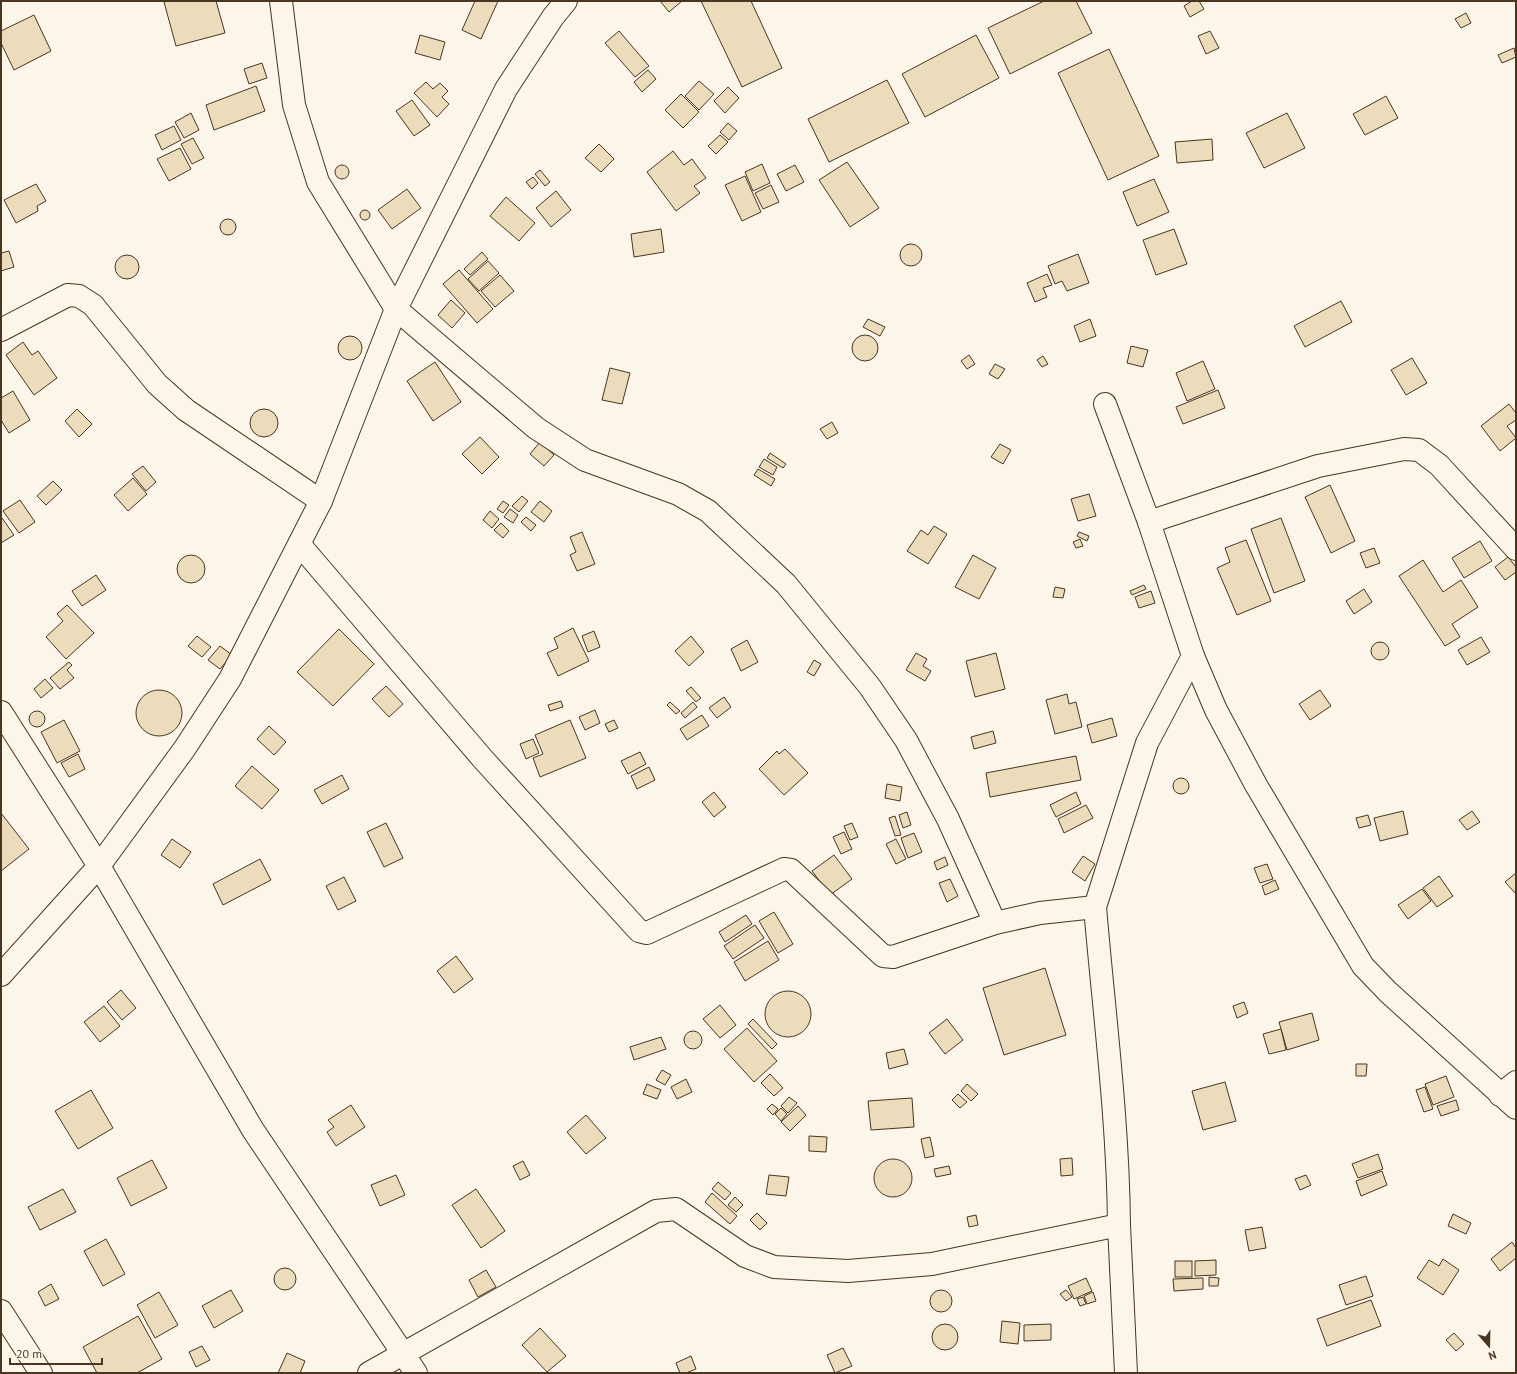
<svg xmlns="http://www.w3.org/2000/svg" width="1517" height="1374" font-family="'PT Sans',sans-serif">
	<rect width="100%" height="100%" fill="#fbf6e9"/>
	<g fill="#ecdcbc" stroke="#4a3520">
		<polygon points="169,1 216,1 225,33 176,46 164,2"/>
		<polygon points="475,1 498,1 481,39 462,30"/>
		<polygon points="660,1 682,1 669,12"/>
		<polygon points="701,1 751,1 782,68 742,87"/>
		<polygon points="1044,1 1076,1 1092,33 1010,74 988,28"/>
		<polygon points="1192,1 1199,1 1204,9 1190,17 1184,6"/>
		<polygon points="1466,13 1471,23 1461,28 1455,19"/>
		<polygon points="34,15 51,51 14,70 1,43 1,31"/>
		<polygon points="619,31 649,66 635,77 605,43"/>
		<polygon points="1210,31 1219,48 1206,54 1198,36"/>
		<polygon points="420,35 445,42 440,60 415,53"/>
		<polygon points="976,35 999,78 925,117 902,74"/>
		<polygon points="1514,48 1516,57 1502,63 1498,55"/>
		<polygon points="1109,49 1159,156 1108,180 1058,73"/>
		<polygon points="262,63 267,78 249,84 244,69"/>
		<polygon points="648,70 656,79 642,92 634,82"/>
		<polygon points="887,80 909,123 829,162 808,119"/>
		<polygon points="699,81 714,94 699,110 685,96"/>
		<polygon points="426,82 433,89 440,83 448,91 442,97 449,104 437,117 414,93"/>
		<polygon points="256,86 265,111 214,130 206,105"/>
		<polygon points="728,87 739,98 725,113 714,101"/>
		<polygon points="681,94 699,112 683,128 665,110"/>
		<polygon points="1386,96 1398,118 1365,135 1353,114"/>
		<polygon points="412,100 430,125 414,136 396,111"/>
		<polygon points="191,113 199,130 184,138 175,122"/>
		<polygon points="1287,113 1305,148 1264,168 1246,133"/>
		<polygon points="728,123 737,131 729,140 720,132"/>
		<polygon points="174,126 181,140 162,150 155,135"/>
		<polygon points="720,135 728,142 716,154 708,146"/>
		<polygon points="193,138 204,158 192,164 181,144"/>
		<polygon points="1212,139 1213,160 1177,163 1175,142"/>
		<polygon points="599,144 614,159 601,172 585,158"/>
		<polygon points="180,148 191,169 169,181 157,159"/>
		<polygon points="673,151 684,165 692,159 706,178 694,186 700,193 676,211 647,172"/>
		<polygon points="847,162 879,208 850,227 819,180"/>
		<polygon points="762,164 770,183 753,191 745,172"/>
		<circle cx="342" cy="172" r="7"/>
		<polygon points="795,165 804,182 786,191 777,174"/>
		<polygon points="540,170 550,182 545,186 535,174"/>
		<polygon points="745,176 761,212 742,221 725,185"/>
		<polygon points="533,177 538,183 532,189 526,182"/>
		<polygon points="1154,179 1169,212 1137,226 1123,192"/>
		<polygon points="36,184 46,201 37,206 38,211 16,223 4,200"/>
		<polygon points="771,185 779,202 763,209 755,193"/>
		<polygon points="407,189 421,208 392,229 378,210"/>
		<polygon points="556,191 571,210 551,227 536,208"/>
		<polygon points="506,197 535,223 519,241 490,216"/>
		<circle cx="365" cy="215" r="5"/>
		<circle cx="228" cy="227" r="8"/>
		<polygon points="661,229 664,252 634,257 631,234"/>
		<polygon points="1174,229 1187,264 1156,275 1143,240"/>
		<circle cx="911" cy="255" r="11"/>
		<polygon points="9,251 14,267 1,271 1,253"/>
		<polygon points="482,252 488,259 470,275 464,269"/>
		<polygon points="1078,254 1089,283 1067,291 1062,281 1055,284 1048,266"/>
		<circle cx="127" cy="267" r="12"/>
		<polygon points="488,261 499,273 479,291 468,279"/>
		<polygon points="459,270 493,309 477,323 443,284"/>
		<polygon points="1047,274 1052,285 1043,288 1047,297 1035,302 1027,283"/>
		<polygon points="500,275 514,291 495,307 481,291"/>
		<polygon points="451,300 465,313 452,328 438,315"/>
		<polygon points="1341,301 1352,322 1305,347 1294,326"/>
		<polygon points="868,319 885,327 880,336 863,327"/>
		<polygon points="1090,319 1096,336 1080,342 1074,326"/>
		<circle cx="865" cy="348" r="13"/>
		<circle cx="350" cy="348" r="12"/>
		<polygon points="23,342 32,355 38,351 57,378 34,395 6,355"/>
		<polygon points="1131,346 1148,350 1143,367 1127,363"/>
		<polygon points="969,355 975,364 967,369 961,361"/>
		<polygon points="1043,356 1048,364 1042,367 1037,360"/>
		<polygon points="1412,358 1427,383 1406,395 1391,370"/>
		<polygon points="1203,361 1215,389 1187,401 1176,373"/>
		<polygon points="435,362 461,402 433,421 407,381"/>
		<polygon points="995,364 1005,369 998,379 989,374"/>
		<polygon points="610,368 630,373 622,404 602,400"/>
		<polygon points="1218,390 1225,408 1183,424 1176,407"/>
		<polygon points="13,391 30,420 9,433 1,420 1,398"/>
		<polygon points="1509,404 1516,413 1516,420 1507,426 1516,438 1500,451 1481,426"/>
		<polygon points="77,409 92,424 79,437 65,421"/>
		<circle cx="264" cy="423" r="14"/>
		<polygon points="832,422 838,433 827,439 820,429"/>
		<polygon points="480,437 499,457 482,474 462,454"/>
		<polygon points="540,442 554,455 544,466 530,454"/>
		<polygon points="1000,444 1011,450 1003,464 991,457"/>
		<polygon points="770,453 786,464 783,468 767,458"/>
		<polygon points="764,459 777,467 773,475 759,467"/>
		<polygon points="143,466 156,482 146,491 132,474"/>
		<polygon points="758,469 775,479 771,486 754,475"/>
		<polygon points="133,478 147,494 128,511 114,495"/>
		<polygon points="53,481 62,490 46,505 37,496"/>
		<polygon points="1330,485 1355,541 1331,553 1305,497"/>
		<polygon points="1089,494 1096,516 1078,521 1071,499"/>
		<polygon points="522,496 528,501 519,512 512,506"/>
		<polygon points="20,500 35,522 19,533 3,511"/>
		<polygon points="503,501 509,505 503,513 497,509"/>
		<polygon points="540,501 552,511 544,522 531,512"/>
		<polygon points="510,509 518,515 513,523 504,517"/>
		<polygon points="490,511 499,519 492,528 483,520"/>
		<polygon points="526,517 536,525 531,531 521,522"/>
		<polygon points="2,518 14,535 1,543 1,519"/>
		<polygon points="1281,518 1305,581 1274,593 1251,529"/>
		<polygon points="501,523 509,531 503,538 494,530"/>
		<polygon points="934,526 947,534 928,564 907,551 921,530 928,535"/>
		<polygon points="582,532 595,564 577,571 570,555 576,552 570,537"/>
		<polygon points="1079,532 1089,536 1087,541 1077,536"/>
		<polygon points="1080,539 1083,546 1076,548 1073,542"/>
		<polygon points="1246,540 1271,601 1237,615 1217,568 1230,562 1225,548"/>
		<polygon points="1480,541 1492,561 1464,578 1452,558"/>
		<polygon points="1374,548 1380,563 1366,568 1360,553"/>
		<circle cx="191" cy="569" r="14"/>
		<polygon points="973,555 996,568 979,599 955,587"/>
		<polygon points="1508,557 1516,567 1516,572 1505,580 1495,567"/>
		<polygon points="1423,560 1443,592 1461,580 1478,607 1452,624 1460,637 1445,646 1399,576"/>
		<polygon points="96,575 106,590 82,606 72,591"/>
		<polygon points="1144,585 1146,589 1132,595 1130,591"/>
		<polygon points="1055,587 1065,589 1063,598 1053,597"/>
		<polygon points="1364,589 1372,602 1354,614 1346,601"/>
		<polygon points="1151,591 1155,603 1139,608 1135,597"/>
		<polygon points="67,605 94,633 66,659 46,637 63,621 57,614"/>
		<polygon points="573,628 589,661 558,676 547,653 558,648 554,638"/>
		<polygon points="339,629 374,664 333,706 297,672"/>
		<polygon points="594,631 600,647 588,652 582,636"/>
		<polygon points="197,636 211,647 202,657 188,646"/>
		<polygon points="691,636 704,652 689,666 675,651"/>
		<polygon points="1481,637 1490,652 1467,665 1458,650"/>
		<polygon points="747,640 758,662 741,671 731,649"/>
		<circle cx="1380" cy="651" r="9"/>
		<polygon points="220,646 232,655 220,669 208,660"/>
		<polygon points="916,653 927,659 923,666 931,671 925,681 906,670"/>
		<polygon points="996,653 1005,689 975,697 966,661"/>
		<polygon points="814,660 821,664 814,676 807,672"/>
		<polygon points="69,662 72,665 67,670 74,678 60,689 50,678"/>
		<polygon points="45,679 53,688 41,698 34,689"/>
		<polygon points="386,686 403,704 389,717 372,699"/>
		<polygon points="691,687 701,698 696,702 686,691"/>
		<polygon points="1320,690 1331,706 1310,720 1299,704"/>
		<circle cx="159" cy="713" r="23"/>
		<polygon points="1067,694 1069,704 1076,702 1082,727 1055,734 1046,700"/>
		<polygon points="724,697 731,707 717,718 709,708"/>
		<polygon points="561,701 563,707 550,711 548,705"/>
		<polygon points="670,702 680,711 676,714 667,705"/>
		<polygon points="693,702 697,707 685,718 681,713"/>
		<polygon points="595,710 600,723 585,730 579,717"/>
		<circle cx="37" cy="719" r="8"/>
		<polygon points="702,715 709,726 687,740 680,729"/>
		<polygon points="1112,718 1117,736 1092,743 1087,725"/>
		<polygon points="64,720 80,751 57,763 41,732"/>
		<polygon points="570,720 586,758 540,777 533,758 543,754 535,735"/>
		<polygon points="614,720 618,728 609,732 605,724"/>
		<polygon points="269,726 286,742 274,755 257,739"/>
		<polygon points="993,731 996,743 974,749 971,737"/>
		<polygon points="533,739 539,753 526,759 520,744"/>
		<polygon points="785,749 808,773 784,795 759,769 777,751 779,754"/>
		<polygon points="640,752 646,764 628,774 621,761"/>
		<polygon points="78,754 85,769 69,777 61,763"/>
		<polygon points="1076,756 1081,780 990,797 986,773"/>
		<polygon points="252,766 279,790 262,809 235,786"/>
		<polygon points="649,767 655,780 637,789 631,776"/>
		<polygon points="342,775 349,789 322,804 314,790"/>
		<circle cx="1181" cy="786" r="8"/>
		<polygon points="887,784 902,787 900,801 885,798"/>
		<polygon points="714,792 726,807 714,817 702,802"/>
		<polygon points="1076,792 1081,804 1056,817 1050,805"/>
		<polygon points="1086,805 1093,818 1064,833 1058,819"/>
		<polygon points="1403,811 1408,834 1380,841 1374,818"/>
		<polygon points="1472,811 1480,822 1467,830 1459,820"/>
		<polygon points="907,812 911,825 903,828 899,815"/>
		<polygon points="1,813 29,849 1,871"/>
		<polygon points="1368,815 1371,825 1359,828 1356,818"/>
		<polygon points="895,816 901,835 895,836 889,818"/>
		<polygon points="386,823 403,858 384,867 367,832"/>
		<polygon points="852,823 858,837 850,840 844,826"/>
		<polygon points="844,832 852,849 841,854 833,837"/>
		<polygon points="914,833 922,852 908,858 901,838"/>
		<polygon points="172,839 191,852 180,868 161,855"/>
		<polygon points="896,839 906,859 896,864 886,844"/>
		<polygon points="834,855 852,879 830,895 812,871"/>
		<polygon points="1083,856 1095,864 1085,881 1072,872"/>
		<polygon points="945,857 948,865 937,870 934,862"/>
		<polygon points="260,859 271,880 223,905 213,884"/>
		<polygon points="1267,864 1273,879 1260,883 1254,868"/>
		<polygon points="1516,873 1516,894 1505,882"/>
		<polygon points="1439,876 1453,896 1437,907 1423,888"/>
		<polygon points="344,877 356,901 338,910 326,886"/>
		<polygon points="950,879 958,896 947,902 939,883"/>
		<polygon points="1275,880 1279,889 1265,895 1262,886"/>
		<polygon points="1422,889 1431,901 1408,919 1398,905"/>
		<polygon points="774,912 793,944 778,953 759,921"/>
		<polygon points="746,915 752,924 725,942 719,932"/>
		<polygon points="755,925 764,938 733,959 724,946"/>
		<polygon points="768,941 779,960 745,981 734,962"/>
		<polygon points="456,956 473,979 454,993 437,971"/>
		<polygon points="1045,968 1066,1035 1004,1055 983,988"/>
		<polygon points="121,990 136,1008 122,1020 107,1002"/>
		<circle cx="788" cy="1014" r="23"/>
		<polygon points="1244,1002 1248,1013 1237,1018 1233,1006"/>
		<polygon points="720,1005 736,1025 720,1038 703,1019"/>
		<polygon points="104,1006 120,1026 100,1042 84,1022"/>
		<polygon points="1312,1013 1319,1040 1287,1050 1279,1022"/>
		<polygon points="753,1019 777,1044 772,1049 748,1024"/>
		<polygon points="947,1019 963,1040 945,1054 929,1033"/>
		<polygon points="747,1028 777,1061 754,1082 724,1049"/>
		<polygon points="1281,1029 1286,1050 1269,1054 1263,1034"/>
		<circle cx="693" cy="1040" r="9"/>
		<polygon points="661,1037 666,1049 634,1060 630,1047"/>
		<polygon points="904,1049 908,1064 889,1069 886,1053"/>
		<polygon points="1356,1064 1367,1064 1366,1076 1356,1076"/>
		<polygon points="662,1070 671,1075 665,1085 656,1080"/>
		<polygon points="770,1074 783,1088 774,1096 761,1083"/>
		<polygon points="1446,1076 1454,1097 1433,1105 1425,1084"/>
		<polygon points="686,1079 692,1092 677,1099 671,1087"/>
		<polygon points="1225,1082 1236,1121 1203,1130 1192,1091"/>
		<polygon points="647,1084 661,1090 657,1099 643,1094"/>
		<polygon points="967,1084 978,1094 971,1101 961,1091"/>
		<polygon points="1425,1087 1433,1109 1424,1112 1416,1090"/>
		<polygon points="91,1090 113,1128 78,1149 55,1111"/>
		<polygon points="958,1094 967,1102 960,1108 952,1100"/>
		<polygon points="789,1097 797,1103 788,1113 781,1106"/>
		<polygon points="912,1098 914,1127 871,1130 868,1101"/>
		<polygon points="1456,1100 1459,1110 1441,1116 1437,1106"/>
		<polygon points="772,1104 778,1109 773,1115 767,1109"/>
		<polygon points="351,1105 365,1127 336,1146 327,1132 334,1127 328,1120"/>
		<polygon points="798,1106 806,1115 790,1131 781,1122"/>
		<polygon points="781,1108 787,1114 781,1121 775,1114"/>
		<polygon points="586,1115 606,1138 586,1154 567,1132"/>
		<polygon points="809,1136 827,1137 826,1152 809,1151"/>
		<polygon points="930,1137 934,1156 925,1158 921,1139"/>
		<polygon points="1378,1154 1383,1169 1358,1178 1352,1164"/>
		<polygon points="1072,1158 1073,1175 1061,1176 1060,1159"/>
		<circle cx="893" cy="1178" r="19"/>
		<polygon points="152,1160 167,1188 131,1206 117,1178"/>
		<polygon points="523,1161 530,1175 520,1180 513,1166"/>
		<polygon points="949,1166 951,1174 936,1177 934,1169"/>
		<polygon points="1382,1171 1387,1185 1361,1196 1356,1181"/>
		<polygon points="396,1175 405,1195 380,1206 371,1185"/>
		<polygon points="769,1175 789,1177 786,1196 766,1194"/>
		<polygon points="1306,1175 1311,1185 1300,1190 1295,1179"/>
		<polygon points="718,1182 731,1193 725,1200 712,1189"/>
		<polygon points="63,1189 76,1212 40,1230 28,1207"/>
		<polygon points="476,1189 505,1231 481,1248 452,1205"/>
		<polygon points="712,1193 737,1216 730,1224 705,1202"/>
		<polygon points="735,1197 743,1205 736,1212 728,1205"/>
		<polygon points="757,1213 767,1223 760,1230 750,1220"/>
		<polygon points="1453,1214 1471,1223 1466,1234 1448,1226"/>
		<polygon points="976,1215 978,1225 969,1227 967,1217"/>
		<polygon points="1262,1227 1266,1248 1249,1251 1245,1230"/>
		<polygon points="106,1239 125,1274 103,1286 84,1251"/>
		<polygon points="1512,1242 1516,1248 1516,1258 1500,1271 1491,1259"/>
		<polygon points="1443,1259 1459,1270 1443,1295 1417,1278 1429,1260 1439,1266"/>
		<polygon points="1216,1260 1216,1275 1195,1276 1195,1261"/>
		<rect x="1175" y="1261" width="17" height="16"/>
		<circle cx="285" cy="1279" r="11"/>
		<polygon points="486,1270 496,1287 478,1297 469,1280"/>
		<polygon points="1366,1276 1373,1296 1346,1305 1339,1285"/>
		<polygon points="1209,1277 1219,1278 1218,1286 1209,1286"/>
		<polygon points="1086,1278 1092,1291 1074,1299 1068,1286"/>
		<polygon points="1203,1278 1203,1289 1174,1291 1173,1279"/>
		<polygon points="51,1284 59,1299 45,1306 38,1292"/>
		<polygon points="231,1290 243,1311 214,1328 202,1306"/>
		<polygon points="1066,1290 1072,1297 1066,1301 1060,1294"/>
		<circle cx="941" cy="1301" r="11"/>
		<polygon points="159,1292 178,1325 155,1338 137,1305"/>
		<polygon points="1093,1292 1096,1301 1087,1304 1084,1296"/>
		<polygon points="1083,1297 1086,1304 1080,1306 1077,1299"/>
		<polygon points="1371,1300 1381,1326 1327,1346 1317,1319"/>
		<polygon points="138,1316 162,1359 137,1373 97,1373 83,1347"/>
		<polygon points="1002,1321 1020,1323 1018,1344 1000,1342"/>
		<circle cx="945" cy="1337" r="13"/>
		<polygon points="1051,1324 1051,1340 1024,1341 1024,1325"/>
		<polygon points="540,1328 566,1356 547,1372 522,1345"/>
		<polygon points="1454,1333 1464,1344 1456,1351 1446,1340"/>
		<polygon points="202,1346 210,1360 196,1367 189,1352"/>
		<polygon points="843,1348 852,1366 835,1373 827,1355"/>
		<polygon points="287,1353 305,1361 300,1373 278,1373"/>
		<polygon points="691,1356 696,1369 686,1373 680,1373 676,1363"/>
	</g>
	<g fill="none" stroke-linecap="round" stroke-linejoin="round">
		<g stroke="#4a3520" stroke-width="24">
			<g id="minor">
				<path d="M281,1L294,105L318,182L396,309L536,428L585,460L678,494L708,511L786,584L870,687L906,740L948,819L995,923L1040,913L1095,907C1104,1013 1118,1118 1119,1225"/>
				<polyline points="1,330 68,295 79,296 93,305 157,384 186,410 321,501"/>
				<polyline points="1105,404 1149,522 1193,656 1216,710 1256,785 1363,966 1388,992 1516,1108"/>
				<polyline points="1149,522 1318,466 1404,449 1419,450 1439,465 1516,549"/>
				<polyline points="300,545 482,758 639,931 647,933 784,869 791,870 883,956 893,957 995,923"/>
				<polyline points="1,712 99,866 185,748 230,679 321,501 396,309 506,89 553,17 566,1"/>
				<polyline points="1095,907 1147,743 1193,656"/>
				<polyline points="1,975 99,866 253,1130 416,1373"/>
				<polyline points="1500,1095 1516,1082"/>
				<polyline points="1,1311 41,1373"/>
				<polyline points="369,1373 656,1211 676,1209 745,1256 774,1267 848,1271 932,1264 1119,1225 1126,1373"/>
			</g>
		</g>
		<use href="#minor" stroke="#fbf6e9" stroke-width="22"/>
	</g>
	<rect width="1517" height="1374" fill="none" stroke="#4a3520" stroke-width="4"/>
	<g transform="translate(1489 1346) rotate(160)" stroke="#fbf6e9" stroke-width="3" paint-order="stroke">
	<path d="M0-3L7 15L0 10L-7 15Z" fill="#4a3520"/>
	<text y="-6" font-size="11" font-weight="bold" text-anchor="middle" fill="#4a3520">N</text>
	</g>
	<path d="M10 1358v6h92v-6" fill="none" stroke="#4a3520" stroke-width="2"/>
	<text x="16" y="1358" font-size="12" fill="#4a3520" stroke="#fbf6e9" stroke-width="3" paint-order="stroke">20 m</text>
</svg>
